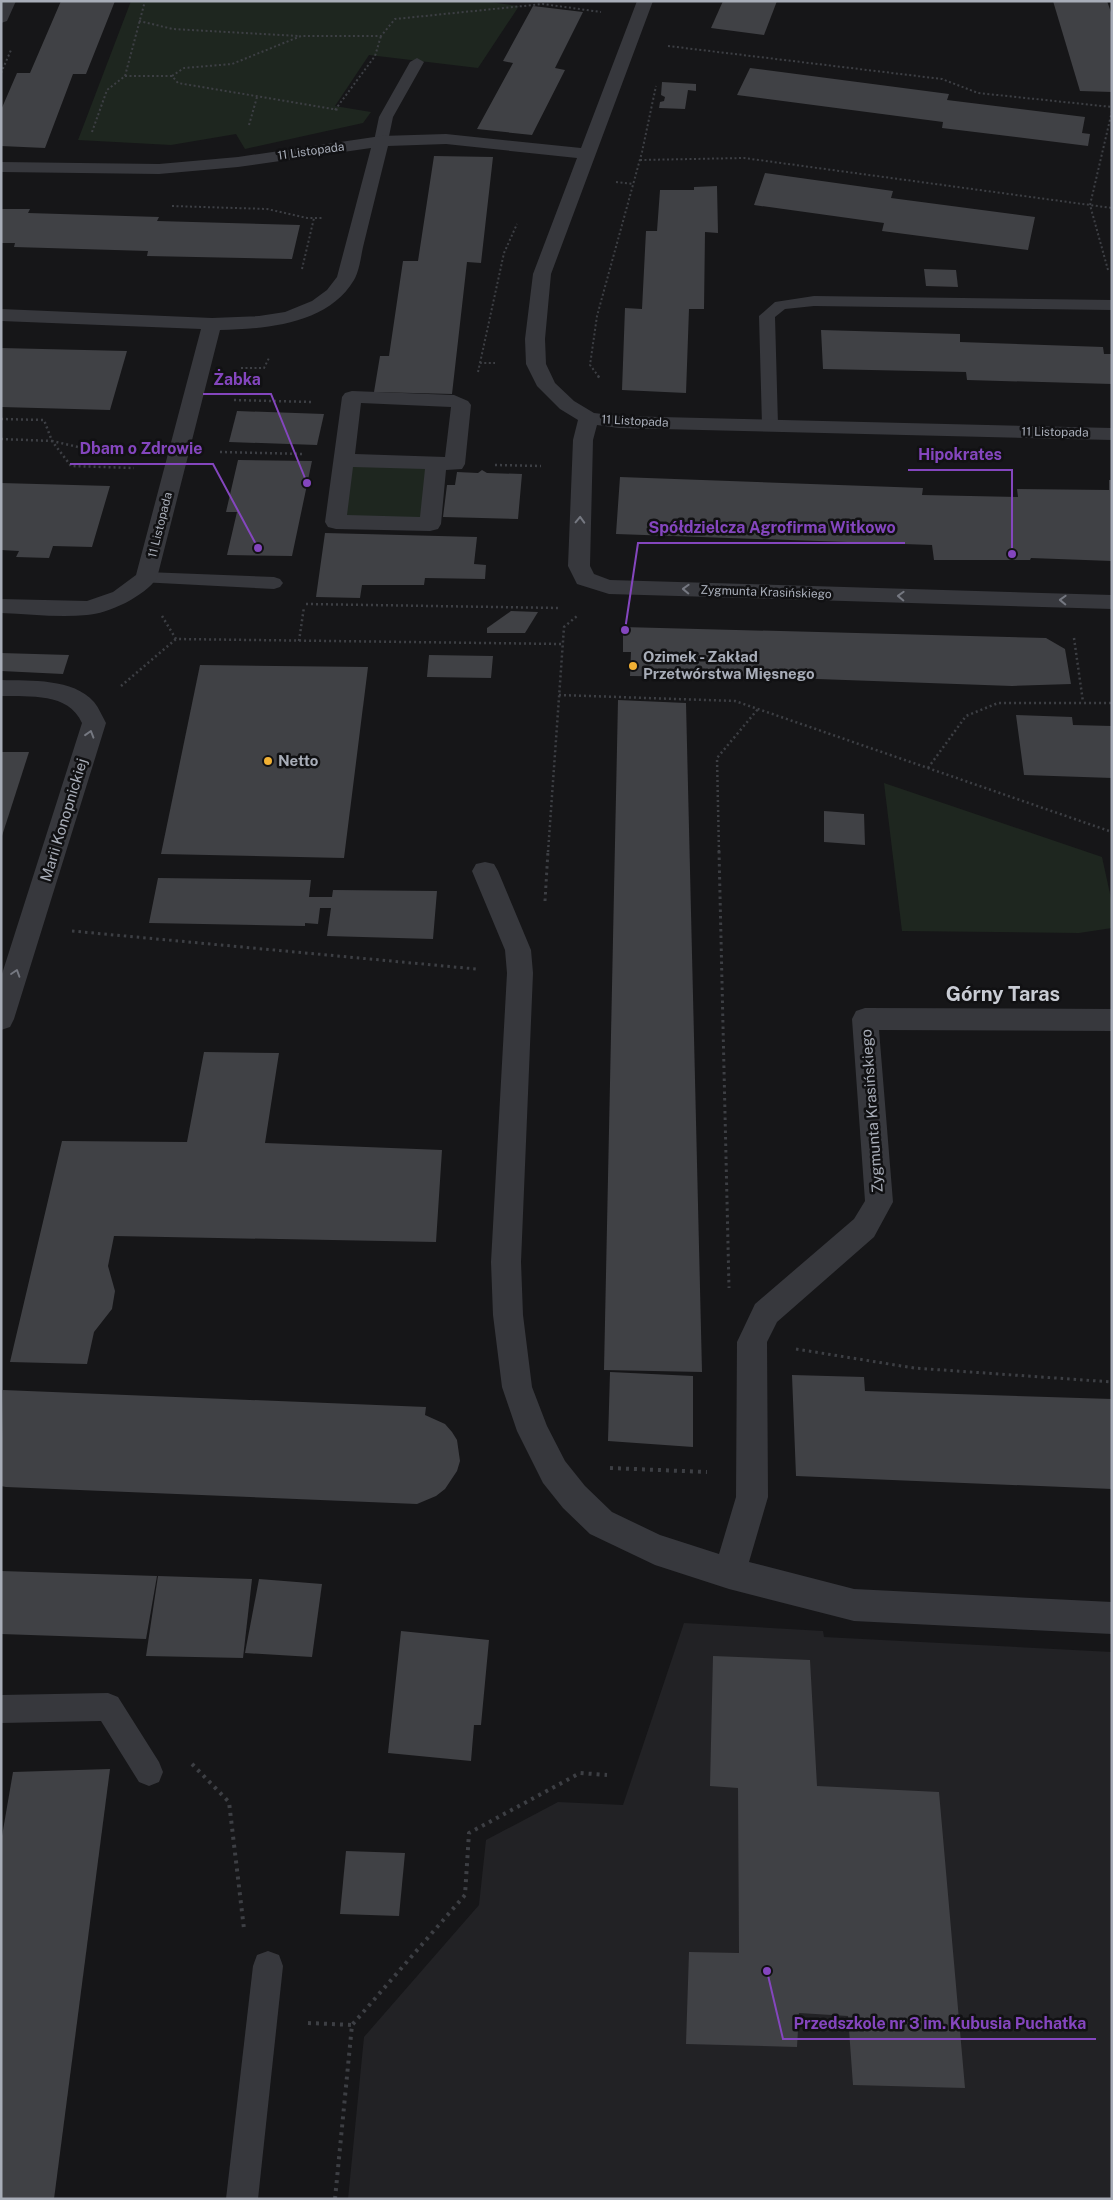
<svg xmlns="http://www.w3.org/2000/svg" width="1113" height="2200" font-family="'Public Sans',sans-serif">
	<rect width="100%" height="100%" fill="#161618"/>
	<polygon fill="#222225" points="684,1623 823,1631 824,1637 1112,1652 1112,2199 348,2199 364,2037 479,1905 486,1840 558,1802 623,1805"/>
	<g fill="#1e261f">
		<polygon points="131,1 482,1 519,6 478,68 369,55 335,106 371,112 363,123 245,149 236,134 171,145 78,140"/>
		<polygon points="352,466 428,468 423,519 344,519"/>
		<polygon points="884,783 1102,857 1112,903 1112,928 1079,933 902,931"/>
	</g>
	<g fill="#404145">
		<polygon points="61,1 115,1 86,74 73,74 45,148 1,146 1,110 17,73 30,73"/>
		<polygon points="723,1 777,1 764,35 711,28"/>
		<polygon points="1053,1 1107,1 1112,15 1112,92 1080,91"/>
		<polygon points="533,6 583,12 555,68 565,70 532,135 477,129 513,63 503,61"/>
		<polygon points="750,68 949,94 947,100 1085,117 1082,133 1090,134 1088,146 942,128 943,122 737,95"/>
		<polygon points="662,82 696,84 696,91 688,90 685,109 659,108 660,102 664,101 665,97 661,95"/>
		<polygon points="434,156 493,157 481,263 467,262 452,394 374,392 380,356 389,356 403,261 418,261"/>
		<polygon points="765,173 893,191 891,198 1035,217 1028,250 882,231 884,223 754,205"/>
		<polygon points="717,186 718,233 705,232 704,309 689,309 686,393 622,390 625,308 642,309 646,231 657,231 660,190 694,190 694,187"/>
		<polygon points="1,209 30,209 28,213 159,217 157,221 300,225 292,259 147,256 148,251 14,247 15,243 1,243"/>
		<polygon points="924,269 956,270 958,287 926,286"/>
		<polygon points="821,330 960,334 960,342 1103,347 1104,354 1112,354 1112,384 967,380 966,372 823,369"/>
		<polygon points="1,348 127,351 110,410 1,407"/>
		<polygon points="237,411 324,414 317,445 229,442"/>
		<polygon points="238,460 312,461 292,556 227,555 237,512 226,512"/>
		<polygon points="482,470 487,473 522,474 518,519 443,517 447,485 455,485 457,472 478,473"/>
		<polygon points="620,477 923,488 922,495 1018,497 1017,489 1109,490 1109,480 1112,480 1112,561 1031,558 1030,560 934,560 932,545 616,534"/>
		<polygon points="1,483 110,486 92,547 53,546 49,558 16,557 19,551 1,550"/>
		<polygon points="325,533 477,537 474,564 486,565 485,579 425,578 424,585 362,585 360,598 316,597"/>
		<polygon points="511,611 538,612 525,633 487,633 487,628"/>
		<polygon points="623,627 1046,638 1065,649 1071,684 1012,686 705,675 705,677 630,676 631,652 623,652"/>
		<polygon points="1,653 69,655 63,674 1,671"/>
		<polygon points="429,655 493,656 491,678 427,677"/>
		<polygon points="200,665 368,667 344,858 161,854"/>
		<polygon points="618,700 686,703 702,1372 604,1370"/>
		<polygon points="1016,715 1072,717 1073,725 1112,726 1112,778 1024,775"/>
		<polygon points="1,752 29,752 2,836 1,836"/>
		<polygon points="824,811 864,814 865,845 824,842"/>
		<polygon points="158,878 311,880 309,897 332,897 333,890 437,891 433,939 327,936 331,908 320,908 318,924 305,923 305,926 149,923"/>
		<polygon points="204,1052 279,1053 265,1143 442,1150 436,1242 114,1236 108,1266 115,1291 112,1309 94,1332 87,1364 10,1362 62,1141 187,1142"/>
		<polygon points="610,1372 693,1376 693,1447 608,1441"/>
		<polygon points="792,1375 864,1377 865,1391 1112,1399 1112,1489 796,1476"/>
		<polygon points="3,1390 426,1407 425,1415 445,1424 452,1432 457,1440 460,1461 457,1471 445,1489 436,1496 417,1504 6,1487 1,1486"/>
		<polygon points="1,1571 157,1576 146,1639 1,1634"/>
		<polygon points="158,1576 252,1579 243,1658 146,1656"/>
		<polygon points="259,1579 322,1584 312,1657 245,1653"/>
		<polygon points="401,1631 489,1640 481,1725 474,1725 471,1761 388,1753"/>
		<polygon points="713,1656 810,1660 817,1786 939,1792 965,2088 853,2085 848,2016 799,2013 797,2047 686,2044 689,1952 739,1953 738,1788 710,1786"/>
		<polygon points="110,1769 54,2199 1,2199 1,1842 13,1772"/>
		<polygon points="346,1851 405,1853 399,1916 340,1914"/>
	</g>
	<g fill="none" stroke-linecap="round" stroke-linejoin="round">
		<g stroke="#3d3f44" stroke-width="2" stroke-dasharray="2 2.5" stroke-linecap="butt">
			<polyline points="139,21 173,29 298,36"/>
			<polyline points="668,46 942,79 978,93 1112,107"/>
			<polyline points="1,73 11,50"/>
			<polyline points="125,76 172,76 178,83 339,110"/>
			<polyline points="172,76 184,68 232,64 301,36 381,36 395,19 543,4 601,12"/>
			<polyline points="335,110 375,56 381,36"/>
			<polyline points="249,125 257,97"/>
			<polyline points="92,132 107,90 125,76 145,1"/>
			<polyline points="640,160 744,158 1112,208"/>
			<polyline points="616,182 633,184"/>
			<polyline points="172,206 267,209 307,218 322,218"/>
			<polyline points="302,269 314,218"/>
			<polyline points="1108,270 1090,205 1112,111"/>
			<polyline points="480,363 504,253 517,224"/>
			<polyline points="241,368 264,368 269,358"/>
			<polyline points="478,372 480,363 495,363"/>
			<polyline points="599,377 590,365 597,316 642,152 656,86"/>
		</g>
		<g stroke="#3d3f44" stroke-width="2.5" stroke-dasharray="2 3" stroke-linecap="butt">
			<polyline points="598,376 600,379"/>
			<polyline points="234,400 311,402"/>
			<polyline points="1,419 44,420 52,441 78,447 138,449"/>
			<polyline points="1,439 52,441 71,466 134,468"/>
			<polyline points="220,452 304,454"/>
			<polyline points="495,465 541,466"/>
			<polyline points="306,604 560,608"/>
			<polyline points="162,616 176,639 563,644"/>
			<polyline points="1074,638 1083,702"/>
			<polyline points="299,641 304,607"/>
			<polyline points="121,686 176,639"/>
			<polyline points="559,695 735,701 1112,832"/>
			<polyline points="928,768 966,716 998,703 1112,703"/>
			<polyline points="548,852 564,627 577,616"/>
			<polyline points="719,852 717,758 758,709"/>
		</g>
		<g stroke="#3d3f44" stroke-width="3" stroke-dasharray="2.5 4" stroke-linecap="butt">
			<polyline points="719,851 729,1288"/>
			<polyline points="545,901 548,851"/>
			<polyline points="72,931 476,969"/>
			<polyline points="796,1349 914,1368 1112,1382"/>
		</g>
		<g stroke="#3d3f44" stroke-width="4" stroke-dasharray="3 5" stroke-linecap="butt">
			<polyline points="610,1468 707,1472"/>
			<polyline points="192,1764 229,1802 244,1929"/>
			<polyline points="308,2023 352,2025"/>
			<polyline points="335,2199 352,2025 465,1895 469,1833 580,1773 607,1775"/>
		</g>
		<g fill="#37383d" fill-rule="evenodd">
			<polygon points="417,58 424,62 393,117 388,141 381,145 376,144 374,141 379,117 410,62"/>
			<polygon points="814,296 1112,300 1112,310 814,306 785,309 775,317 778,425 776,429 764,429 762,425 759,316 775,302"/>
			<polygon points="146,572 274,577 280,579 283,583 280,587 274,589 140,582 137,578 140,574"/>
			<polygon points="108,1693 118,1697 159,1762 163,1772 159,1782 149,1786 139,1782 101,1721 1,1723 1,1695"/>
			<polygon points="268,1951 279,1955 283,1966 258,2199 226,2199 253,1966 257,1955"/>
		</g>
		<g fill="#37383d" fill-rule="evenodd">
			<polygon points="1,1 16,1 7,21 1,23"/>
			<path d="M637,1H653L551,274L545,339L546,364L555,383L574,401L594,413L619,416L1112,428V440L619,428L597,425L593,440L590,566L594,574L610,580L1112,595V609L609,594L577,584L568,566L573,440L578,420L560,409L537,386L526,364L525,339L533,274L577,158L446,144L388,146C380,178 372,210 364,243C361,254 360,270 354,280C328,324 267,329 220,330L157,578C145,596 108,614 87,615C59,618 29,614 1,613V599L87,601L113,592L136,575L201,329L1,321V309L212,318L259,316L285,312L312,301L327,290L337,277L371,148L238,167L159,174L1,172V162L159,164L238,157L381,136L446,134L581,148Z"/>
			<path d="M352,391L454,395L468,401L471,405L465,464L462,469L446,470L441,524L438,529L430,531L336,529L328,527L325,522L342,397L345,393ZM361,403L451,407L445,457L355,454ZM353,467L425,469L420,517L347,515Z"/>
			<path d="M1,680C31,681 73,678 94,702C99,708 102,716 106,723L14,1019L10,1027L1,1030V977L82,723C68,692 30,697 1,696Z"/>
			<polygon points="485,862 494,864 498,871 531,950 533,973 521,1262 523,1315 532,1387 547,1426 565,1461 585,1486 612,1512 660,1535 719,1554 736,1497 737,1342 755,1304 854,1219 865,1201 852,1019 856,1011 865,1008 1112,1009 1112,1031 879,1030 893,1202 874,1237 777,1322 767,1342 768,1497 749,1562 854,1589 1112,1602 1112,1634 854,1621 729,1589 655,1565 590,1534 563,1508 543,1483 517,1431 502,1387 493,1315 491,1262 507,973 505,950 472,871 476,864"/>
		</g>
	</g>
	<defs><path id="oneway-chevron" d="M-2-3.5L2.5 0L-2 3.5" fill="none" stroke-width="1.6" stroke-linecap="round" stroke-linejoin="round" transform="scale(1.25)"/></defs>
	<g stroke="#757881">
		<use href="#oneway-chevron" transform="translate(580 520) rotate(-88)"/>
		<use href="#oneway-chevron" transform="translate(686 589) rotate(-178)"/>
		<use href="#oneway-chevron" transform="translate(901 596) rotate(-178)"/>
		<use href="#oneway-chevron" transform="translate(1063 600) rotate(-178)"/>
		<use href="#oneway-chevron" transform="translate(90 734) rotate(-73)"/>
		<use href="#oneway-chevron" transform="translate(16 973) rotate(-72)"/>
	</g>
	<g fill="#f2b134" stroke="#111113" stroke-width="2">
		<circle cx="633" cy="666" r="5"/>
		<circle cx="268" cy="761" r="5"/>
	</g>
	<g text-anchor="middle" stroke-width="5" stroke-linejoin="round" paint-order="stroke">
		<g font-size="12" fill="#a8adb8" stroke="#111113">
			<text transform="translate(311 151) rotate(-8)" y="4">11 Listopada</text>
			<text transform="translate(635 421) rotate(3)" y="4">11 Listopada</text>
			<text transform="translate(1055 432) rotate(1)" y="4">11 Listopada</text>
			<text transform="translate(160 525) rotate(-76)" y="4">11 Listopada</text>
			<text transform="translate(766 592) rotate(2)" y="4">Zygmunta Krasińskiego</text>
		</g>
		<g font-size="15" font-weight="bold" fill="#a8adb8" stroke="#111113" text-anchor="start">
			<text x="643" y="662">Ozimek - Zakład<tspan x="643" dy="17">Przetwórstwa Mięsnego</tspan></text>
			<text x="278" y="766">Netto</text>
		</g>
		<g font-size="15" fill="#a8adb8" stroke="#111113">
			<text transform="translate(64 820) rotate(-73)" y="5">Marii Konopnickiej</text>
			<text transform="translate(872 1111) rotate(-94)" y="5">Zygmunta Krasińskiego</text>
		</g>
		<g font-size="20" font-weight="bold" fill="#c9ccd4" stroke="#111113">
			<text x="1003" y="1001">Górny Taras</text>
		</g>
	</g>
	<path fill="none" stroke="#8446be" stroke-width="2" d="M307 483L271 394H203M258 548L213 464H70M1012 554L1012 470H908M625 630L638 543H905M767 1971L783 2039H1096"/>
	<g fill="#8446be" stroke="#111113" stroke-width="2">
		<circle cx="307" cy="483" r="5"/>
		<circle cx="258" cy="548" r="5"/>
		<circle cx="1012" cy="554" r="5"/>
		<circle cx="625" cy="630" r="5"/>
		<circle cx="767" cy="1971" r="5"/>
	</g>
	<g font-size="16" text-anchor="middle" font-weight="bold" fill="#8446be" stroke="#111113" stroke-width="5" stroke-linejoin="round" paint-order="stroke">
		<text x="237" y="385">Żabka</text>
		<text x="141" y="454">Dbam o Zdrowie</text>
		<text x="960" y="460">Hipokrates</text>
		<text x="772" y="533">Spółdzielcza Agrofirma Witkowo</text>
		<text x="940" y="2029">Przedszkole nr 3 im. Kubusia Puchatka</text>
	</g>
	<rect width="1113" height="2200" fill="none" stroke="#a8adb8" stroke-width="5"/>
</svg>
